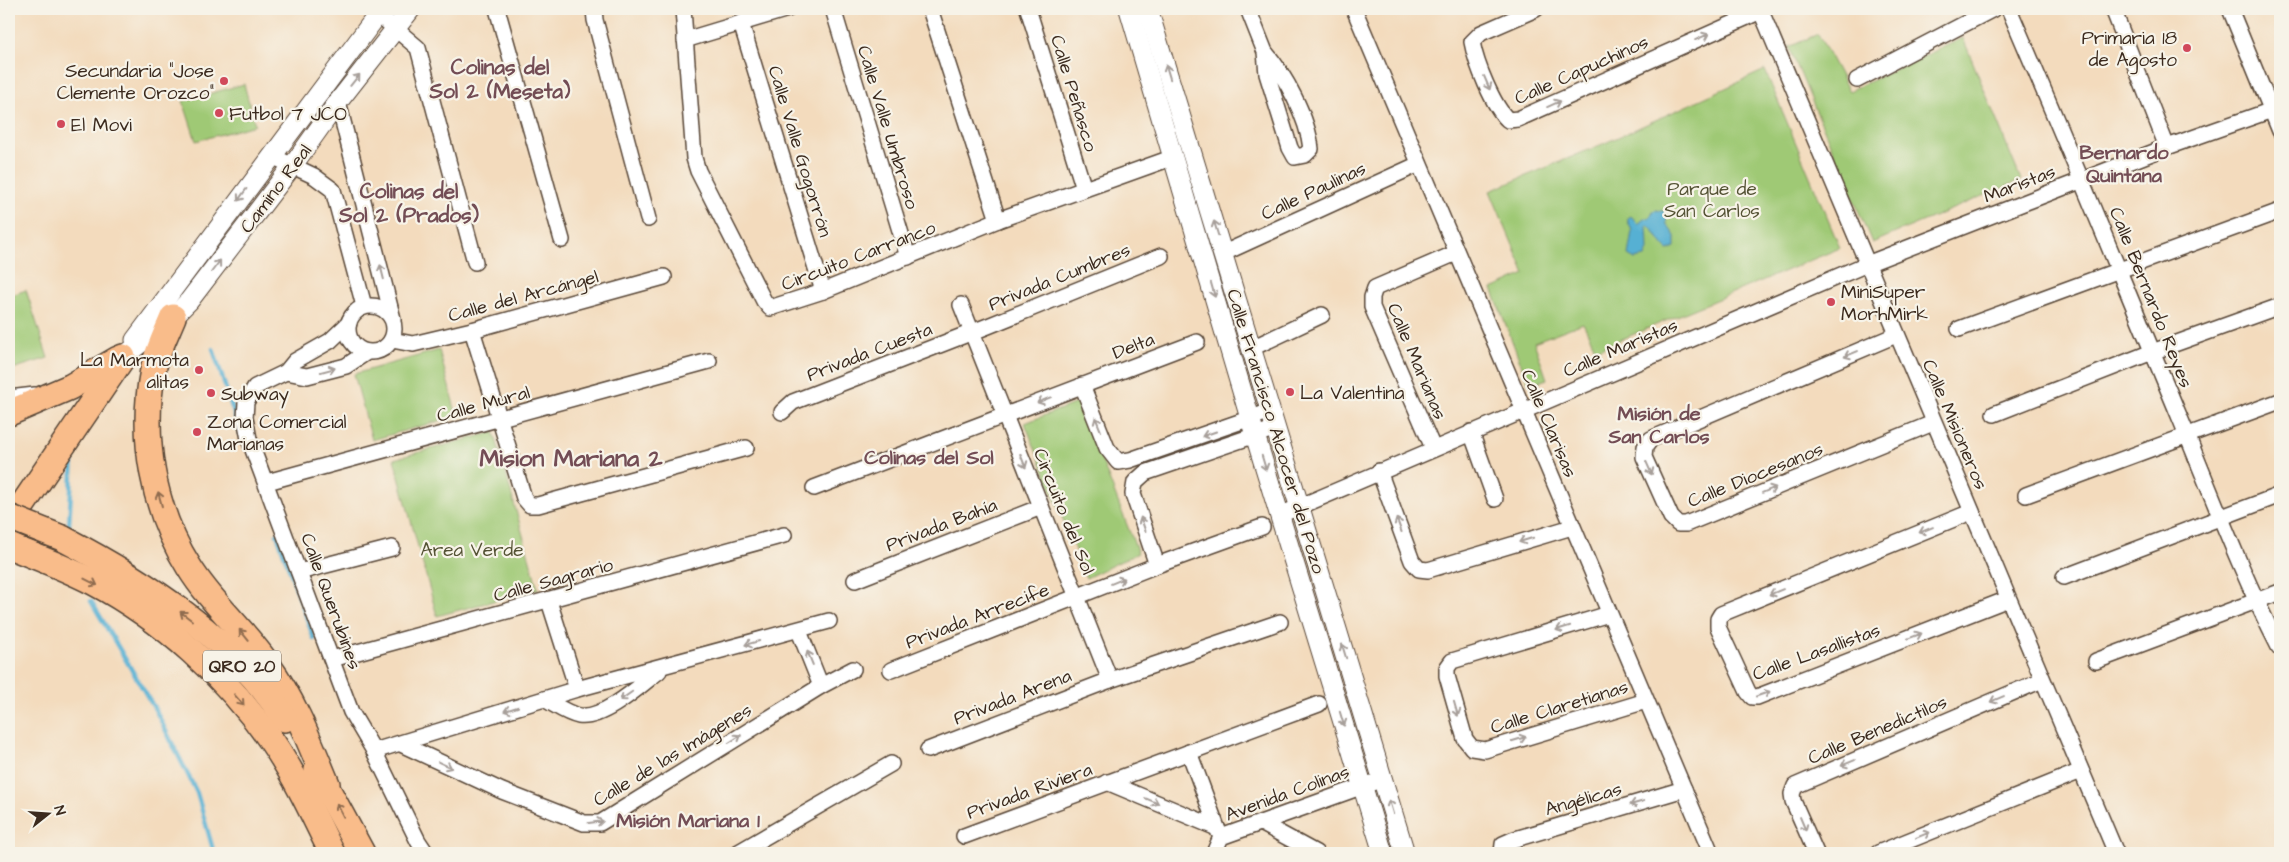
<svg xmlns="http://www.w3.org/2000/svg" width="2289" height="862" font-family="'Architects Daughter',sans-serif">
	<rect width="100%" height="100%" fill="#f7f3e8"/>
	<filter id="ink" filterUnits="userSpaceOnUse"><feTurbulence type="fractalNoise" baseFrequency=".02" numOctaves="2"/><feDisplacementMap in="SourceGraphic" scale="10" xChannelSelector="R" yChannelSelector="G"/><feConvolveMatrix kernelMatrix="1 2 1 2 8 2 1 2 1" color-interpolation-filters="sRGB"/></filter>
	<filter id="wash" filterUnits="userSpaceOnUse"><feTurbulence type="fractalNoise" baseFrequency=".0096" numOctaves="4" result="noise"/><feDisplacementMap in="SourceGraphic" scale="20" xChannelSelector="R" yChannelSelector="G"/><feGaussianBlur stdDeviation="1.12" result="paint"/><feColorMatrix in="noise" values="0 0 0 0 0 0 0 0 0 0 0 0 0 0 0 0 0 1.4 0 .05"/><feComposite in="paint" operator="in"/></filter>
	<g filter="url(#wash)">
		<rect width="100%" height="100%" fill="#f3dbbd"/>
		<g fill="#9fc975" stroke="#6d7a4a">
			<polygon points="1818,34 1849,91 1963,38 2021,180 1872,243 1789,47"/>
			<polygon points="1765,70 1840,248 1596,350 1583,323 1534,342 1547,379 1529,385 1492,289 1525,274 1490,191 1605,143"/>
			<polygon points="244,84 255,125 196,141 183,101"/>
			<polygon points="26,290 48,358 9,370 9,296"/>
			<polygon points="439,350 457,416 372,440 354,374"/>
			<polygon points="1079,402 1138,553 1086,578 1025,423"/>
			<polygon points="494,432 538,589 437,616 394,459"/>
		</g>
		<path fill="#56b0d3" stroke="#486d78" d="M1657,210L1666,212L1667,225L1675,236V247L1668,250C1659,242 1656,232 1647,224L1648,250L1645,257L1635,259L1628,255L1632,231L1627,219L1631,216L1638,224L1644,219L1650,217L1653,211Z"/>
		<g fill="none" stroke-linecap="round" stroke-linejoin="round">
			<g stroke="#56b0d3" stroke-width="4.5">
				<polyline points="213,349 241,435"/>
				<polyline points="69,525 73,458"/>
				<polyline points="277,534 314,639"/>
				<polyline points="91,601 156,711 197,793 214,853"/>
			</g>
		</g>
	</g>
	<g filter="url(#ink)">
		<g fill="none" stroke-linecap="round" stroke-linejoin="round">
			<g stroke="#574536" stroke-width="18">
				<g id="minor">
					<polyline points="497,9 562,240"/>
					<polyline points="594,9 595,20 648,219"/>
					<polyline points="683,9 694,158 698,171 764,301 770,308 823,291 998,220 1174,157"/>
					<polyline points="833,9 908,257"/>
					<polyline points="930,9 998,220"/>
					<polyline points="1028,9 1084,189"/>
					<path d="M1248,9L1265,52L1267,74L1290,148L1295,157L1305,155L1311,149C1308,118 1285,75 1265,52"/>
					<polyline points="1354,9 1711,853"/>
					<path d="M1536,9L1481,33L1472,42C1476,64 1493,106 1508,120L1518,119L1761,11"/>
					<polyline points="1760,9 2116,853"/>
					<path d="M2009,9C2068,145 2123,282 2180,418C2212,495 2241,573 2279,647"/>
					<polyline points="2113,9 2167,147"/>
					<polyline points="2230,9 2280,131"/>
					<polyline points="378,14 418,48 475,262"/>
					<polyline points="741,23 823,291"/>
					<polyline points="685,40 788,9"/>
					<polyline points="1857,80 1993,9"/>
					<polyline points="338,102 393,319"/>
					<polyline points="272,156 314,176 333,190 364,306"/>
					<polyline points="1224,253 1419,164"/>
					<polyline points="961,305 1110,680"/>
					<circle cx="371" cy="329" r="23"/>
					<polyline points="349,323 330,341 295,361 286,372 255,387 246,402 245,418 249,439 351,712 374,751 418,841 426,853"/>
					<polyline points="1959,329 2280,211"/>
					<polyline points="472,330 524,498 530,505 538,505 746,448"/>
					<polyline points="1896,335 1651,439 1645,447 1644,457 1671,517 1678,524 1686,524 1933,423"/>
					<polyline points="392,340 413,344 472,330 664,277"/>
					<polyline points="1252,348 1322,315"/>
					<polyline points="286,372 307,376 346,366 367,352"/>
					<polyline points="1082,385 1107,448 1118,462 1130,460 1271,411"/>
					<polyline points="9,398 35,395"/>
					<polyline points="782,412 793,402 988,326 1161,256"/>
					<polyline points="1994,414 2152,352 2280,306"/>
					<polyline points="1471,432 1495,499"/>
					<polyline points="1433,448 1372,307 1372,297 1375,288 1456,253"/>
					<polyline points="1379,471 1412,561 1419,569 1428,570 1572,527"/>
					<polyline points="267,482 709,361"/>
					<polyline points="814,488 1197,342"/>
					<polyline points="2026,495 2280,401"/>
					<polyline points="1971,512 1721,614 1718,619 1718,627 1748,692 1752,697 1757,697 2008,599"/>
					<polyline points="1280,515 1867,264 2167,147 2272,110"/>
					<polyline points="1157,565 1133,494 1135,482 1145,473 1276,428"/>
					<polyline points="299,572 392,548"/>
					<polyline points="2064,577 2280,495"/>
					<polyline points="855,580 1041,507"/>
					<polyline points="549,601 577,689"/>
					<polyline points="1609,614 1452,661 1447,668 1447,676 1465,739 1472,748 1485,750 1646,701"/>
					<polyline points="799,631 821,686"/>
					<polyline points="332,659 784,535"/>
					<polyline points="2096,661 2280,592"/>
					<polyline points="891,670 1157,565 1262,527"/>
					<path d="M544,699C554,704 567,714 579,716C603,720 641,685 659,671"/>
					<polyline points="401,744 502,791 584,823 600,823 821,686 853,669"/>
					<polyline points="928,750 1110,680 1280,622"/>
					<polyline points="374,751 577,689 829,621"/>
					<polyline points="1189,752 1219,833"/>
					<polyline points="1107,782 1217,828"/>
					<polyline points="1261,823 1316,853"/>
					<polyline points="964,836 1319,704"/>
					<polyline points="737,853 891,764"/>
					<polyline points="1214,853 1221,837 1383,779"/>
					<polyline points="1502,853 1503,844 1512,840 1684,789"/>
					<polyline points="1816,853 1793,801 1792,794 1795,786 2042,680"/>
					<polyline points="1878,853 2081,771"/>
				</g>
			</g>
			<g stroke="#574536" stroke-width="21">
				<g id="tertiary">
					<polyline points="1129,9 1255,435 1383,853"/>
					<polyline points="1148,9 1405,853"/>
					<polyline points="135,340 382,9"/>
					<polyline points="123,357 173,317 189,301 293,165 338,102 411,9"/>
				</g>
			</g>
			<g stroke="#574536" stroke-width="28">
				<g id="trunk">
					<path d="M173,317C166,334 157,352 153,370C140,437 153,510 189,567C211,603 245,631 268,665C294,701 310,743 327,784"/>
					<polyline points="9,413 70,387 118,359"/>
					<polyline points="9,525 123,357"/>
					<path d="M62,538C146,582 232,637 285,719"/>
					<path d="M9,546C37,557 66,568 93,582C163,619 227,677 273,743C296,777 314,816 332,853"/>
					<polyline points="317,770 362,853"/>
				</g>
			</g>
			<use href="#minor" stroke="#fff" stroke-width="15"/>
			<use href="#tertiary" stroke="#fff" stroke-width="19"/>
			<use href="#trunk" stroke="#f9bc8a" stroke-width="25"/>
			<g stroke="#574536" stroke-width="28" stroke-linecap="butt">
				<polyline id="trunk-bridge" points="9,517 62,538"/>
			</g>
			<use href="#trunk-bridge" stroke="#f9bc8a" stroke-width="25"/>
		</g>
		<defs><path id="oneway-shaft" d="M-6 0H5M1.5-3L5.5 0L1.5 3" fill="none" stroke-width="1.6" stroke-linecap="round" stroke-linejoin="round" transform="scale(1.25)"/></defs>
		<g stroke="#a79f9a">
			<use href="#oneway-shaft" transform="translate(1702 37) rotate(-24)"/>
			<use href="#oneway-shaft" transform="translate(1168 72) rotate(-107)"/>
			<use href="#oneway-shaft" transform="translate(355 80) rotate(-51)"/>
			<use href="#oneway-shaft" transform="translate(1487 83) rotate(67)"/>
			<use href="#oneway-shaft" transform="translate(1554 104) rotate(-24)"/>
			<use href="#oneway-shaft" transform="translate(242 195) rotate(126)"/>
			<use href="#oneway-shaft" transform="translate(1216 228) rotate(-107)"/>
			<use href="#oneway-shaft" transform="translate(216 266) rotate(-53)"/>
			<use href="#oneway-shaft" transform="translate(382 272) rotate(-104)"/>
			<use href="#oneway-shaft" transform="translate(1213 290) rotate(74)"/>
			<use href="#oneway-shaft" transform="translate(1851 354) rotate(157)"/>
			<use href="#oneway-shaft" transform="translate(328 370) rotate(-15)"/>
			<use href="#oneway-shaft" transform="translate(1044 400) rotate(158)"/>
			<use href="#oneway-shaft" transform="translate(1098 424) rotate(-112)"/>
			<use href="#oneway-shaft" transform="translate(1209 434) rotate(161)"/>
			<use href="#oneway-shaft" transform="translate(1023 461) rotate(68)"/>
			<use href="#oneway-shaft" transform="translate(1264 463) rotate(73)"/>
			<use href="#oneway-shaft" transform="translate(1649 468) rotate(66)"/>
			<use href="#oneway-shaft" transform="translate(1769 490) rotate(-22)"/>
			<use href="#oneway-shaft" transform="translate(1143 524) rotate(-109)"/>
			<use href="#oneway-shaft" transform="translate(1399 525) rotate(-110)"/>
			<use href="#oneway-shaft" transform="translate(1926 530) rotate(158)"/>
			<use href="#oneway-shaft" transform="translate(1526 540) rotate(163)"/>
			<use href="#oneway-shaft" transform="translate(1118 581) rotate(-22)"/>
			<use href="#oneway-shaft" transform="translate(1776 592) rotate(158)"/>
			<use href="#oneway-shaft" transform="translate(1563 628) rotate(163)"/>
			<use href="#oneway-shaft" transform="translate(1915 636) rotate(-21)"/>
			<use href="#oneway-shaft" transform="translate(752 643) rotate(165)"/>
			<use href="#oneway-shaft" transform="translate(1344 651) rotate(-107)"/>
			<use href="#oneway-shaft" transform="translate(810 658) rotate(-112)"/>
			<use href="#oneway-shaft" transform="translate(1763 694) rotate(-19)"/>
			<use href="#oneway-shaft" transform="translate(626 696) rotate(145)"/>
			<use href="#oneway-shaft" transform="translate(1997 699) rotate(157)"/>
			<use href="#oneway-shaft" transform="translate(511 709) rotate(162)"/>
			<use href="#oneway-shaft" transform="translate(1456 709) rotate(74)"/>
			<use href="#oneway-shaft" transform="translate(1342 719) rotate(73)"/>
			<use href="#oneway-shaft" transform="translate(735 739) rotate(-32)"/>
			<use href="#oneway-shaft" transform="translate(1519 739) rotate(-17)"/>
			<use href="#oneway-shaft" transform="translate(1848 763) rotate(157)"/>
			<use href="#oneway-shaft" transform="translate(445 765) rotate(25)"/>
			<use href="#oneway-shaft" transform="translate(1152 801) rotate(23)"/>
			<use href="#oneway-shaft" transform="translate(1637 803) rotate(164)"/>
			<use href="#oneway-shaft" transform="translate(1391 807) rotate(-107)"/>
			<use href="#oneway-shaft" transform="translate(596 822) rotate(-7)"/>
			<use href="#oneway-shaft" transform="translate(1803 824) rotate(67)"/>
			<use href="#oneway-shaft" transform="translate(1923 835) rotate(-22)"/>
		</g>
		<g stroke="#906c4f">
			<use href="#oneway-shaft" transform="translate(160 499) rotate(-105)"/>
			<use href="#oneway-shaft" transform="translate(91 582) rotate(27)"/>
			<use href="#oneway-shaft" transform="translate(186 616) rotate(-143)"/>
			<use href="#oneway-shaft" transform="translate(244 635) rotate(-129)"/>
			<use href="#oneway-shaft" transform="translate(239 700) rotate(49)"/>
			<use href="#oneway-shaft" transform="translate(340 810) rotate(-117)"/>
		</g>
	</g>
	<g fill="#d1495b" stroke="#f7f3e8" stroke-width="2">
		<circle cx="2187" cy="48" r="5"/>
		<circle cx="224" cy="81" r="5"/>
		<circle cx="219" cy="113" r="5"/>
		<circle cx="61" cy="124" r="5"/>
		<circle cx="1831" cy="302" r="5"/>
		<circle cx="199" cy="370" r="5"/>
		<circle cx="1290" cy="392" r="5"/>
		<circle cx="211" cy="393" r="5"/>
		<circle cx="197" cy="432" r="5"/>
	</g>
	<g text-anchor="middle" stroke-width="4.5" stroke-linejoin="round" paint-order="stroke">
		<rect fill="#f7f3e8" stroke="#73665b" stroke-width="1" x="203" y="650.5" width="78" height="31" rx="4"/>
		<g font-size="18" font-weight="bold" fill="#3b2a1e">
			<text x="242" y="672">QRO 20</text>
		</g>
		<g font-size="19" fill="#3b2a1e" stroke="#f7f3e8" text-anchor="start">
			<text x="2177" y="44" text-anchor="end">Primaria 18<tspan x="2177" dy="22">de Agosto</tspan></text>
			<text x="214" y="77" text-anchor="end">Secundaria "Jose<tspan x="214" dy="22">Clemente Orozco"</tspan></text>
			<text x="229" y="120">Futbol 7 JCO</text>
			<text x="71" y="131">El Movi</text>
			<text x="1841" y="298">MiniSuper<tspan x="1841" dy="22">MorhMirk</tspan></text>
			<text x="189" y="366" text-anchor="end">La Marmota<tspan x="189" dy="22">alitas</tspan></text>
			<text x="1300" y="399">La Valentina</text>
			<text x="221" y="400">Subway</text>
			<text x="207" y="428">Zona Comercial<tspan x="207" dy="22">Marianas</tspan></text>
		</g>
		<g font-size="19" fill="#3b2a1e" stroke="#f7f3e8">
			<text transform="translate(1581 69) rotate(-24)" y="7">Calle Capuchinos</text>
			<text transform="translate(1075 93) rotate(73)" y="7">Calle Peñasco</text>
			<text transform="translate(889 127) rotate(73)" y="7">Calle Valle Umbroso</text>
			<text transform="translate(801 151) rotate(73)" y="7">Calle Valle Gogorrón</text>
			<text transform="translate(2019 183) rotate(-21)" y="7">Maristas</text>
			<text transform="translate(275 188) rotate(-53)" y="7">Camino Real</text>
			<text transform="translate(1313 190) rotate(-25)" y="7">Calle Paulinas</text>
			<text transform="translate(858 255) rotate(-21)" y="7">Circuito Carranco</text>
			<text transform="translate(1059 276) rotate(-22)" y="7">Privada Cumbres</text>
			<text transform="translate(523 295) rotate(-15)" y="7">Calle del Arcángel</text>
			<text transform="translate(2152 297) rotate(68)" y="7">Calle Bernardo Reyes</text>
			<text transform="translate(1133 345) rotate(-21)" y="7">Delta</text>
			<text transform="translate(1620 347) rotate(-23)" y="7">Calle Maristas</text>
			<text transform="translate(869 351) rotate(-21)" y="7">Privada Cuesta</text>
			<text transform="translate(1418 361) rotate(67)" y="7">Calle Marianas</text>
			<text transform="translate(483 403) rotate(-15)" y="7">Calle Mural</text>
			<text transform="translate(1550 423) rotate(67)" y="7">Calle Clarisas</text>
			<text transform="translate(1956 424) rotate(67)" y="7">Calle Misioneros</text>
			<text transform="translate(1277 431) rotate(73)" y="7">Calle Francisco Alcocer del Pozo</text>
			<text transform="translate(1755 474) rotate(-22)" y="7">Calle Diocesanos</text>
			<text transform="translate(1065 511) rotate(68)" y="7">Circuito del Sol</text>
			<text transform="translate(941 524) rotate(-21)" y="7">Privada Bahía</text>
			<text transform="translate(553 579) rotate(-15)" y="7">Calle Sagrario</text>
			<text transform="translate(332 601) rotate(70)" y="7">Calle Querubines</text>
			<text transform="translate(977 615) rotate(-21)" y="7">Privada Arrecife</text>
			<text transform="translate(1816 651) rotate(-20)" y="7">Calle Lasallistas</text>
			<text transform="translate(1012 696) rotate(-21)" y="7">Privada Arena</text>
			<text transform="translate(1559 706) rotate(-17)" y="7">Calle Claretianas</text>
			<text transform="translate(1877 729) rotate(-23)" y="7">Calle Benedictilos</text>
			<text transform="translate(672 754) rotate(-31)" y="7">Calle de las Imágenes</text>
			<text transform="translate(1029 790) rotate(-20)" y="7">Privada Riviera</text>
			<text transform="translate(1287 792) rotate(-20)" y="7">Avenida Colinas</text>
			<text transform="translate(1583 798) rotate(-16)" y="7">Angélicas</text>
		</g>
		<g font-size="19" fill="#545234" stroke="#f7f3e8">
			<text x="1712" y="195">Parque de<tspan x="1712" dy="22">San Carlos</tspan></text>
			<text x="472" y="556">Area Verde</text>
		</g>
		<g font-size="20" font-weight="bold" fill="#734d55" stroke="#f7f3e8">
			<text x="2124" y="159">Bernardo<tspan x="2124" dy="23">Quintana</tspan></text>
			<text x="1659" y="420">Misión de<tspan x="1659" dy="23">San Carlos</tspan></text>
			<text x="929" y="464">Colinas del Sol</text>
			<text x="688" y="827">Misión Mariana 1</text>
		</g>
		<g font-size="21" font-weight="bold" fill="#734d55" stroke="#f7f3e8">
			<text x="500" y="74">Colinas del<tspan x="500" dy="24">Sol 2 (Meseta)</tspan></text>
			<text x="409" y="198">Colinas del<tspan x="409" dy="24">Sol 2 (Prados)</tspan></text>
		</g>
		<g font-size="24" font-weight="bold" fill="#734d55" stroke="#f7f3e8">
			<text x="571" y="466">Mision Mariana 2</text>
		</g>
	</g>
	<rect width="2289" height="862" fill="none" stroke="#f7f3e8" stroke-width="30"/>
	<g transform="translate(48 814) rotate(73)" stroke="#f7f3e8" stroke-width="4" paint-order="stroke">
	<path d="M0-4L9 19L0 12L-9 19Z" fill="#3b2a1e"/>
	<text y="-8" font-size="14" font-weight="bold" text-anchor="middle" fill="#3b2a1e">N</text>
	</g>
</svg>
